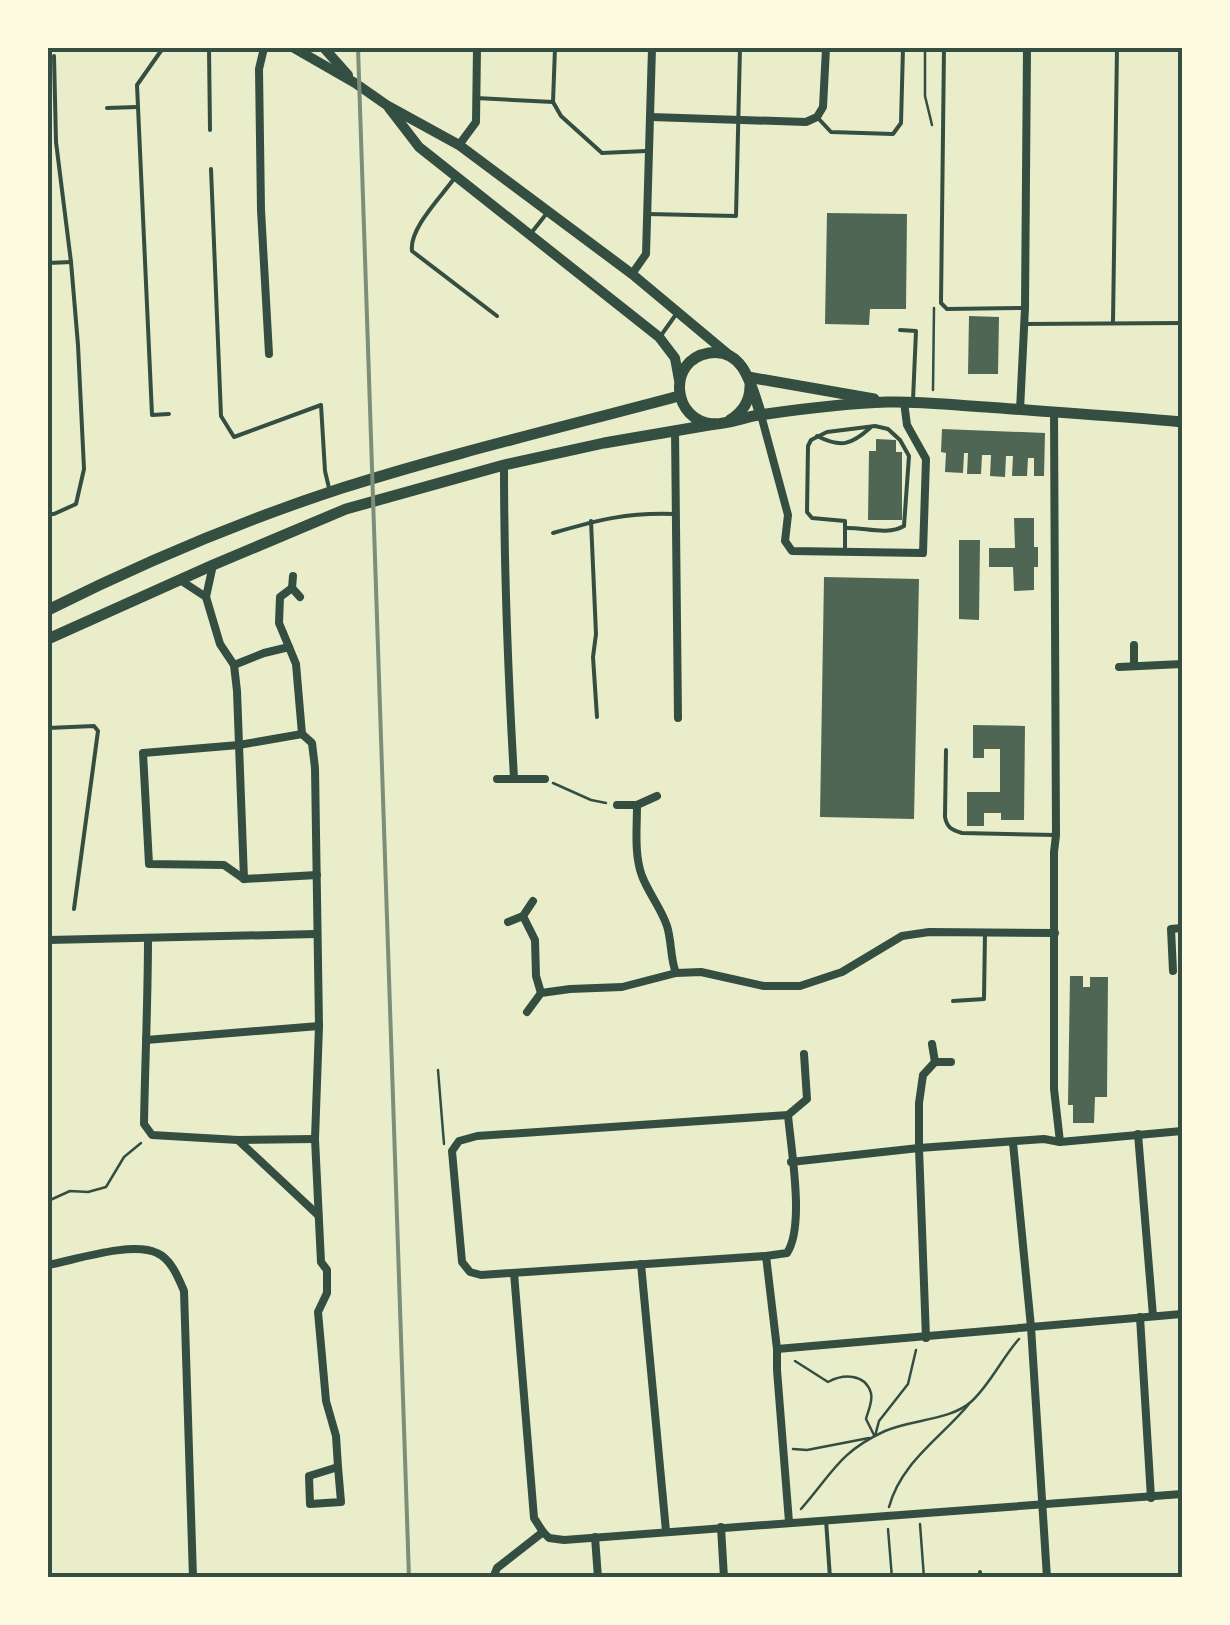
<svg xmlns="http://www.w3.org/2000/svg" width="1230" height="1625" font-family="Arial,sans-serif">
	<rect width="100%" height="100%" fill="#e9edc9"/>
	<g fill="#4f6655">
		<polygon points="827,213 907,214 906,309 870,309 869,325 825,324"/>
		<polygon points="969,316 999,317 998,374 968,374"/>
		<polygon points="942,429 1045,433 1044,476 1034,476 1034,458 1028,458 1027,476 1012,476 1013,456 1006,456 1005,477 990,476 991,455 982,455 981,474 967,474 968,453 964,453 963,473 945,472 946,453 941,452"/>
		<polygon points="876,439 896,440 896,452 902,452 902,520 868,520 869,451 876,451"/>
		<polygon points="1014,518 1034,518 1034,547 1038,547 1038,567 1034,567 1034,590 1014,591 1013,567 989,567 989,548 1015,548"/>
		<polygon points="959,540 980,540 979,620 959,619"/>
		<polygon points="824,577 919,579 914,819 820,817"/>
		<polygon points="973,725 1025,726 1024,820 1001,820 1001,813 984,813 984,826 967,826 967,792 1000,792 1000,749 984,749 984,758 973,758"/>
		<polygon points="1070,976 1083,976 1083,987 1090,987 1090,977 1108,977 1107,1097 1095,1097 1094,1123 1073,1123 1073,1105 1068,1105"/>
	</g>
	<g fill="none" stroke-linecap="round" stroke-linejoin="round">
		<g stroke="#344e41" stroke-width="2.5">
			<polyline points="925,48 925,96 932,125"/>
			<polyline points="933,390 934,308"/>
			<polyline points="553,783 591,800 606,803"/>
			<polyline points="438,1070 444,1144"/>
			<polyline points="48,1201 70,1191 88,1192 106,1187 124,1157 141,1143"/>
			<path d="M795,1361L828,1382C843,1374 865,1373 871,1393C873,1402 868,1411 866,1419L874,1435"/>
			<polyline points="875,1436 879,1421 908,1384 916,1350"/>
			<polyline points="793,1449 807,1450 869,1438"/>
			<path d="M889,1507C901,1462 941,1438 969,1404"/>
			<path d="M801,1509C832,1474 839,1452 885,1431C912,1419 950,1421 972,1401C991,1383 1002,1358 1019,1339"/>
			<polyline points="920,1524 924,1578"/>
			<polyline points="888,1529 892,1578"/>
		</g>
		<g stroke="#344e41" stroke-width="4">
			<polyline points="163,48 137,85 152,415 169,414"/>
			<polyline points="209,48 210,130"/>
			<polyline points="944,48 941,303 947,309 1025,308"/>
			<polyline points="476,98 553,102 555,48"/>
			<polyline points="553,102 561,116 602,153 646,151"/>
			<polyline points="107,108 137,107"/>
			<polyline points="817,117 831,132 893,134 901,123 903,48"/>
			<polyline points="211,169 221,416 234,437 321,405 325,471 329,488"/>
			<path d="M453,180C440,198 409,229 412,251L497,316"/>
			<polyline points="648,214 736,216 740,48"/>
			<polyline points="532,232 547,213"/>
			<polyline points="48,263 71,262"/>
			<polyline points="1113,322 1117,48"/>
			<polyline points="1024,324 1182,323"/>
			<polyline points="900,330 916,331 913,400"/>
			<polyline points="662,334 677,313"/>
			<path d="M817,436C841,448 851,445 870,428"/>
			<polyline points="48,514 54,514 76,504 84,469 78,345 71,262 56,142 54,56"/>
			<polyline points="591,521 596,634 593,657 597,717"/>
			<path d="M553,533C598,520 628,512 675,514"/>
			<path d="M845,552V521L812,518L807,512L808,446L811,440L827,432L875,426L888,429L900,440L909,456L904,526C887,536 864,527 845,528"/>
			<polyline points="48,728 94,726 98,731 74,909"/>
			<path d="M946,750L945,817C947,828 952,830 962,833L1056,835"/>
			<polyline points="953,1001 984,999 985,932"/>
			<polyline points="826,1520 830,1578"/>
			<polyline points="980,1572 980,1578"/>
		</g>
		<g stroke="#344e41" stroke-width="8">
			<polyline points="264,48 259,69 261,210 269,354"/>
			<polyline points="651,117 806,122 817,117 823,107 826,48"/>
			<polyline points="459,145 476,122 477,48"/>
			<polyline points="632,274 646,254 652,48"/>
			<polyline points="1020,410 1025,308 1027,48"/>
			<polyline points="1054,411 1056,835 1054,852 1054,1089 1060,1142"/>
			<polyline points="761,415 788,515 785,541 792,551 923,553 926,459 907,425 904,402"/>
			<polyline points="675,430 678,718"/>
			<path d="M504,465C504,570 508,674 514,778"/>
			<polyline points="213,565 206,597 220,644 234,665 237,691 244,879 317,875"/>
			<polyline points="293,576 292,588 300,597"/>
			<polyline points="180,580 206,597"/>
			<polyline points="1134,645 1134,666"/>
			<polyline points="289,647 279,623 280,597 292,588"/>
			<polyline points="234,665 264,653 289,647 296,664 302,734 312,743 315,768 319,1026 315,1139 321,1262 327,1270 327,1293 318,1312 326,1401 336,1436 338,1467 309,1476 310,1504 341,1502 338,1467"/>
			<polyline points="1119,667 1182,664"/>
			<polyline points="497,779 545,779"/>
			<polyline points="617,805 637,805 657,796"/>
			<path d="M637,805C637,829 634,854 642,876C649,894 661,908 667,926C672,942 670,958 676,973"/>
			<polyline points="244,879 224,865 149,864 143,753 239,745 302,734"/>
			<polyline points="523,916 535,940 536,976 541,993"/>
			<polyline points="508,922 523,916 533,901"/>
			<path d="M148,938C148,1000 145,1062 144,1124L152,1135L238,1140L315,1139"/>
			<polyline points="48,940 316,934"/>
			<polyline points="1173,971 1171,929 1182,928"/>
			<polyline points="527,1012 541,993 570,989 622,987 676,973 701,972 764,986 800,986 842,972 902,936 929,932 1055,933"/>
			<polyline points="146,1040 319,1026"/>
			<polyline points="932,1044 935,1062"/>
			<polyline points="1138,1134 1153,1316"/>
			<polyline points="238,1140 318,1215"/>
			<polyline points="1013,1143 1031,1327 1047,1578"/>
			<polyline points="791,1162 919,1148 1044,1139 1060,1142 1182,1131"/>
			<polyline points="766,1256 481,1275 470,1272 462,1262 452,1151 459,1141 477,1136 788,1115 807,1099 804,1054"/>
			<polyline points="641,1264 666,1531"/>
			<path d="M48,1265C75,1260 132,1241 157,1253C171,1259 178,1277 184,1291L193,1578"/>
			<polyline points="514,1273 534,1518 543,1532"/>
			<polyline points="1140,1317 1151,1498"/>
			<polyline points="926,1338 919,1148 919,1103 923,1075 935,1062 951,1062"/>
			<path d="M777,1349L766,1256L787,1253C805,1226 791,1150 788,1115"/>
			<polyline points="789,1522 777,1370 777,1349 1182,1314"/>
			<polyline points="721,1527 724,1578"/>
			<polyline points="543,1532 549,1538 564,1540 1182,1494"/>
			<polyline points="595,1537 598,1578"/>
			<polyline points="493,1578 497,1568 543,1532"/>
		</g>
		<g stroke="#344e41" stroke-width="10">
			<polyline points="294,48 355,83 388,106 459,145 632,274 729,355"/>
			<polyline points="324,48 348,75"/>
			<polyline points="389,108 419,147 659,337 675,358 679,380"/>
		</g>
		<g stroke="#344e41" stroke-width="11">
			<polyline points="748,377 874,399"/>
			<path d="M761,415C752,389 745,347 709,353C666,360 672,422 714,424C728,424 745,417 759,415C801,409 845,403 887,402C920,401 953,405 986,407C1051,412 1117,416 1182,422"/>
			<path d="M730,420C743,412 750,401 750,386"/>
			<path d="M48,610C142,563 241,521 342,488C453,453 567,426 679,396"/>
			<polyline points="48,639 213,565 346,509 504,465 604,443 715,424"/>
		</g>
		<polyline stroke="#7c8e77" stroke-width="4" points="358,48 409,1578"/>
	</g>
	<rect width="1230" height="1625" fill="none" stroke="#fefae0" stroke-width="100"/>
	<rect x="50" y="50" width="1130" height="1525" fill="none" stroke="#344e41" stroke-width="4"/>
</svg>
